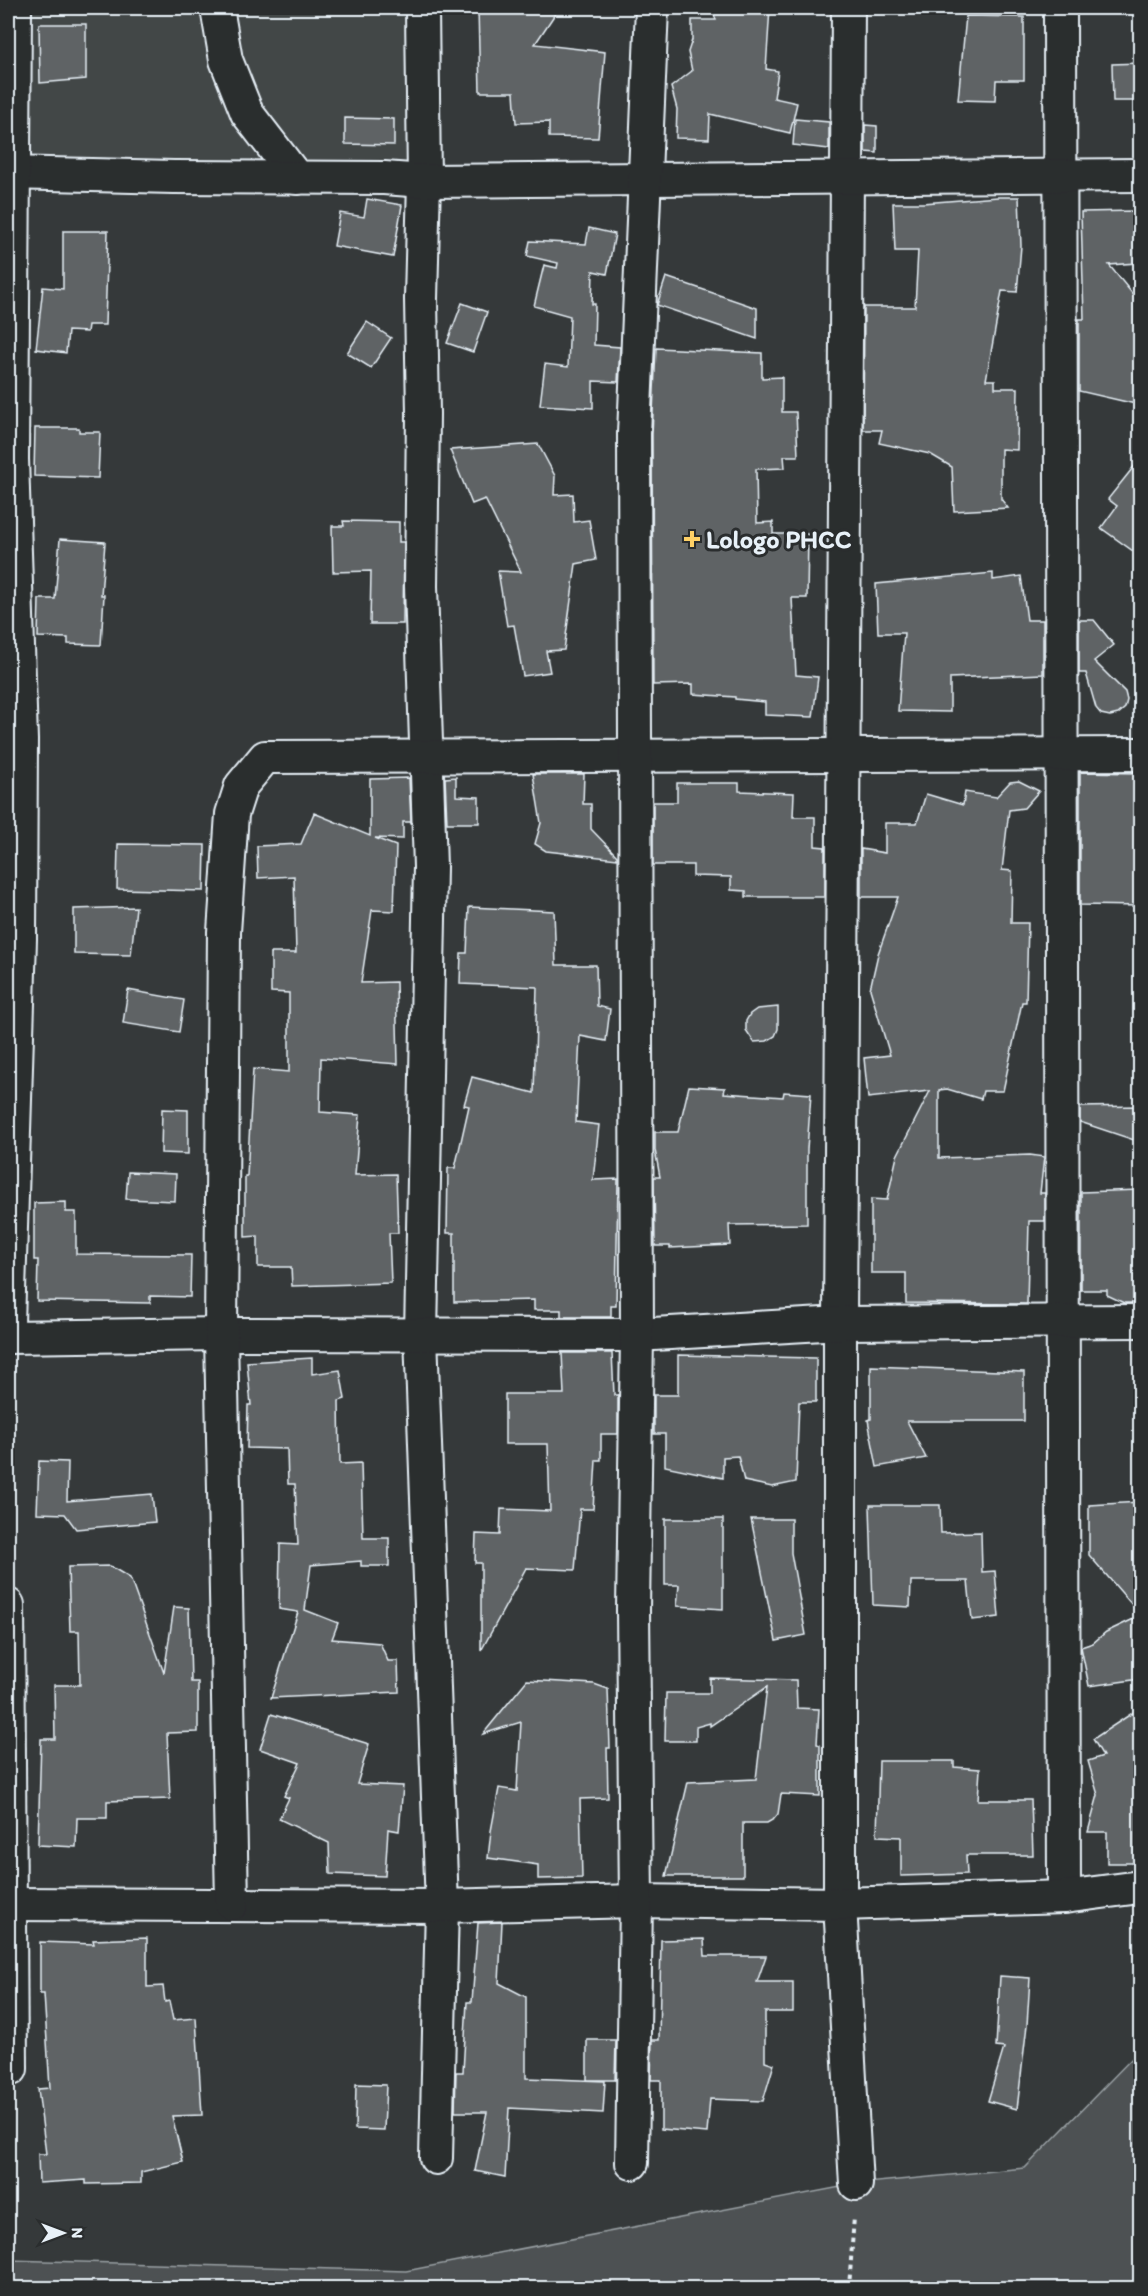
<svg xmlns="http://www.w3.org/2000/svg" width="1148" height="2296" font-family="Itim,sans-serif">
	<rect width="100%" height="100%" fill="#35393a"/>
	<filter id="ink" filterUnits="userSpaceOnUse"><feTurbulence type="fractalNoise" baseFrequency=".0167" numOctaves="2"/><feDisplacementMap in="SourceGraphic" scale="12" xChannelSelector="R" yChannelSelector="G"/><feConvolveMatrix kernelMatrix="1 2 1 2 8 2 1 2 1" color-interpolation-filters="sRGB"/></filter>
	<g filter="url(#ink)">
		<polygon fill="#424647" points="28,8 405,8 414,14 411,166 28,158"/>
		<polygon fill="#4d5152" stroke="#9aa1a5" stroke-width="1.5" points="1140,2050 1140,2288 8,2288 8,2260 406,2271 856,2184 1025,2168"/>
		<g fill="#5f6365" stroke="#e8f1f8" stroke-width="1.5">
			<polygon points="478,8 559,8 535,44 605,52 598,138 549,137 549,122 516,123 514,92 480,92"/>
			<polygon points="712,8 770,8 766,69 778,71 774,98 797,103 790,133 710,114 709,139 676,138 677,109 671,87 692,71 688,52 692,40 692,20 716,20"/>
			<polygon points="966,16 1024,17 1024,80 996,80 995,101 958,100"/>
			<polygon points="39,24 86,24 86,79 40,83"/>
			<polygon points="1140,63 1140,101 1113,101 1112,64"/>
			<polygon points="345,118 394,119 394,145 345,144"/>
			<polygon points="795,119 829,122 829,149 793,145"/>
			<polygon points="865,125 877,126 877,153 865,152"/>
			<polygon points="998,197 1019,197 1021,246 1017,292 1002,291 986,380 995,380 995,388 1018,388 1017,450 1001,449 1001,499 1008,508 954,511 952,467 930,454 879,443 882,430 863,430 864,307 915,307 918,251 895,251 893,203 923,203"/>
			<polygon points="367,199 402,205 393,257 334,246 340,213 364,217"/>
			<polygon points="1136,211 1137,263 1109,265 1140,303 1140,405 1079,391 1079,319 1084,319 1081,212"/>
			<polygon points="589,228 615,234 607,274 593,271 592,304 595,304 594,345 620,347 618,382 593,381 593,408 540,405 545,364 568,367 570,316 534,306 544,265 557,268 558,263 527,256 530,241 586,244"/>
			<polygon points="63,231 108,231 105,325 88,325 87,332 68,331 66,353 36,349 43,287 63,289"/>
			<polygon points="666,277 757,308 757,339 657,305"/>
			<polygon points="462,303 487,312 473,352 447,343"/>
			<polygon points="367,322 391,338 371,368 347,353"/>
			<polygon points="656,348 762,353 762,378 782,377 782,412 796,412 798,456 784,456 785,468 756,469 757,523 773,522 773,534 808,534 807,598 792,598 796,675 818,677 813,717 765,715 765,702 735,699 735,697 693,694 693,684 653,685 652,434"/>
			<polygon points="35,428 79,428 79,432 100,432 98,478 34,476"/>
			<polygon points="538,444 555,476 554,495 573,494 574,522 589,520 596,560 576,564 564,650 546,651 550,672 523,676 514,625 507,626 498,571 521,572 485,499 472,504 450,450"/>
			<polygon points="1140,459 1140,556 1101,528 1117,506 1108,499"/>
			<polygon points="343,521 399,522 399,542 404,542 403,624 370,624 371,571 333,572 332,526 344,526"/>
			<polygon points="60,539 105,542 101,595 104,595 101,645 68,644 68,638 38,637 39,599 55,599"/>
			<polygon points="993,573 993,580 1021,576 1027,620 1043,620 1043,674 950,678 950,712 898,711 904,633 878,633 876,584"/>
			<polygon points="1079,620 1094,620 1114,645 1094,661 1125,692 1127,700 1125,708 1118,714 1110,716 1101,714 1096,708 1086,673 1079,673"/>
			<polygon points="1080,772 1138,773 1140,906 1080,905"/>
			<polygon points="533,774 584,774 583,804 591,804 591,829 617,856 617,859 546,851 535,844 541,823"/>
			<polygon points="456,777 456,796 479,797 479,823 447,823 445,778"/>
			<polygon points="409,778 411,822 403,822 403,839 375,838 396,846 394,911 372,910 361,983 396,982 398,1064 321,1058 320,1112 360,1115 355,1175 396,1174 398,1233 389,1233 391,1283 292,1286 291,1267 258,1267 258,1236 245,1237 245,1176 247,1176 253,1069 289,1072 289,993 271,992 271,953 296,953 294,876 258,878 257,846 301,844 314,813 370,836 370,779"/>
			<polygon points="1019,781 1039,791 1024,808 1009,810 1002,870 1012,871 1011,923 1028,923 1026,1002 1022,1002 1003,1091 983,1091 981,1099 947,1089 939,1090 939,1158 1030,1155 1044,1157 1040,1193 1045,1193 1045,1221 1029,1221 1027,1304 906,1303 906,1273 871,1273 871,1199 887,1200 897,1156 930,1091 868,1098 864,1058 890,1055 870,989 878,954 898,897 861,897 861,849 885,853 885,823 917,823 926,794 963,805 965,792 996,797 1010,782"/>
			<polygon points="677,783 739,783 739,791 794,793 793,817 815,817 815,846 825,847 825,897 746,897 746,891 731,890 731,877 693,876 693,865 653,865 653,802 677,802"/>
			<polygon points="118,844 205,845 204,891 117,889"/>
			<polygon points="136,907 131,955 74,954 74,909"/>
			<polygon points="469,907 554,911 556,965 596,965 597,1006 610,1009 606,1041 580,1036 576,1122 599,1125 593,1180 618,1179 616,1306 611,1306 611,1317 561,1317 561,1310 534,1310 534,1300 454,1302 454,1233 447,1233 448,1168 455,1168 469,1106 464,1105 472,1077 534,1093 537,987 460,984 461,953 467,953"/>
			<polygon points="128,990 184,1000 179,1032 123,1023"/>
			<polygon points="778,1007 778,1029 775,1036 767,1041 754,1042 746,1030 746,1021 750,1014 757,1009"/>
			<polygon points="689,1086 725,1088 724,1093 783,1097 784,1092 811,1094 807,1149 807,1224 729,1225 730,1245 670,1248 670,1246 655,1246 654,1177 660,1177 655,1150 655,1132 678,1132"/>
			<polygon points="1140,1106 1140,1142 1080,1122 1080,1107"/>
			<polygon points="162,1109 188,1110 188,1154 161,1153"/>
			<polygon points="128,1172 176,1174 175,1201 126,1199"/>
			<polygon points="1140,1190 1140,1303 1124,1303 1107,1295 1107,1290 1081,1290 1081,1192"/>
			<polygon points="66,1202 66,1212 76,1212 76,1254 191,1255 190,1297 150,1296 150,1303 37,1301 38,1260 34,1260 34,1203"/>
			<polygon points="562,1353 612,1353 614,1395 618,1395 618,1434 601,1434 601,1460 596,1460 593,1509 580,1509 575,1570 526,1568 481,1651 481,1563 475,1563 476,1534 500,1535 501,1509 550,1511 548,1444 505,1444 505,1394 564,1394"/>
			<polygon points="678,1355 816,1358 816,1402 799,1402 796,1482 772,1487 744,1481 738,1456 723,1457 723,1478 665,1466 665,1434 654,1434 654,1395 678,1395"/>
			<polygon points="312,1358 312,1374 340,1370 345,1399 339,1401 340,1464 361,1463 363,1538 389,1538 389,1566 361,1566 361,1561 311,1565 305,1610 338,1623 332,1639 380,1643 388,1661 398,1661 399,1692 271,1698 298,1612 279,1609 280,1544 298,1545 295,1484 288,1484 287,1449 247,1448 248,1405 251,1405 247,1362"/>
			<polygon points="871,1366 1024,1372 1024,1421 907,1421 926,1458 877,1467 868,1420 871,1419"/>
			<polygon points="39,1461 68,1462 67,1501 152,1494 155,1522 76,1529 65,1514 37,1513"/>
			<polygon points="1140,1502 1140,1614 1089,1555 1089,1505"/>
			<polygon points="870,1505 940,1505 941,1533 981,1532 982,1572 995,1571 999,1617 972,1620 968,1581 911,1581 910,1607 873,1605"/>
			<polygon points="665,1519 723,1519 723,1609 677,1606 679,1585 665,1585"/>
			<polygon points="751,1519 791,1519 791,1553 806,1635 776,1641"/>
			<polygon points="110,1566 130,1578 164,1673 174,1607 189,1608 191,1682 198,1682 198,1732 167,1733 170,1799 107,1801 107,1818 77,1818 76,1847 38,1845 41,1739 55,1739 54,1685 80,1685 79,1631 70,1631 68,1567"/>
			<polygon points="1140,1616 1140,1679 1089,1686 1081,1647 1093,1643 1106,1632"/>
			<polygon points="710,1678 796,1680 797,1708 819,1709 817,1744 820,1745 820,1796 781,1794 778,1814 774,1819 767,1823 743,1823 743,1876 666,1876 688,1782 756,1779 767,1687 710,1726 710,1723 696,1727 696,1741 665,1741 666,1693 710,1693"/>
			<polygon points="527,1680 594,1684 608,1689 610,1748 607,1748 608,1798 580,1799 582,1878 538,1879 538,1865 488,1858 491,1831 499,1788 517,1791 521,1722 483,1734"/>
			<polygon points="1140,1708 1140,1863 1107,1863 1107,1832 1088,1832 1098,1795 1088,1761 1103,1756 1093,1739"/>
			<polygon points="271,1714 369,1744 357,1784 403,1786 399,1831 388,1829 385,1876 330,1874 329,1843 279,1819 289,1798 284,1796 300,1763 260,1749"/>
			<polygon points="879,1761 954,1761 954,1767 980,1769 978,1800 1031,1800 1033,1855 966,1855 967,1874 901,1876 901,1837 877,1836"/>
			<polygon points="502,1922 499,1983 526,1997 526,2078 605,2081 603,2113 509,2108 505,2177 475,2171 487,2112 455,2112 456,2072 463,2072 467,2002 472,2002 478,1923"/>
			<polygon points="147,1938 147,1987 163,1986 165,2002 169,2001 173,2020 196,2018 202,2115 172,2116 183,2162 141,2172 141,2183 86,2184 86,2180 39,2183 38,2154 46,2154 38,2089 50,2088 44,1994 40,1994 40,1942 94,1944 93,1940"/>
			<polygon points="704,1939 705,1956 766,1956 757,1982 793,1982 793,2012 765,2012 765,2061 774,2064 763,2101 710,2099 707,2133 661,2129 661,2080 651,2080 652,2040 659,2040 661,1940"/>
			<polygon points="1000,1976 1030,1978 1027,2025 1017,2109 988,2101 1004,2048 996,2047"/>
			<polygon points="587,2040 616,2040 615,2080 587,2080"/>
			<polygon points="356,2084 386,2085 384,2130 355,2129"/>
		</g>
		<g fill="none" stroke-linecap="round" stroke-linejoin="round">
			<g stroke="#e8f1f8" stroke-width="36">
				<g id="minor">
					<polyline points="217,8 226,60 247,113 297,178"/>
					<polyline points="422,8 424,181 421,299 423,414 421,586 430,867 421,1335 442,1906 436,2158"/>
					<polyline points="848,8 840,1323 840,1904 856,2184"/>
					<polyline points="1060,8 1064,1897"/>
					<polyline points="8,173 174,177 384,178 424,181 1140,175"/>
					<polyline points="8,1323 20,939 21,740 12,459 15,8"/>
					<polyline points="8,1337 221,1334 637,1335 840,1323 1140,1321"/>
					<polyline points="8,1605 11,2069"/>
					<polyline points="8,1904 442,1906 636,1901 840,1904 1064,1897 1140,1887"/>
					<polyline points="232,1904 221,1334 224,932 232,814 241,786 265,757 1140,754"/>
					<polyline points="632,2163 636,1901 633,1610 637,1335 634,434 652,8"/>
				</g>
			</g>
			<polyline stroke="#e8f1f8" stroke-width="4" stroke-dasharray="4.5 4.5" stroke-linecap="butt" points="849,2288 854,2217"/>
			<use href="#minor" stroke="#2a2d2e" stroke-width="32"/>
		</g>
	</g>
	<path fill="#ffd166" stroke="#2a2d2e" stroke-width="2" d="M689 530h6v6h6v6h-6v6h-6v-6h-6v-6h6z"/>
	<g text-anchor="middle" stroke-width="6" stroke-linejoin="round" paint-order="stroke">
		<g font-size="26" font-weight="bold" fill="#e8f1f8" stroke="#2a2d2e" text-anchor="start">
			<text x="706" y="548">Lologo PHCC</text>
		</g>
	</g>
	<rect width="1148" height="2296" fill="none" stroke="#2a2d2e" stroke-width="30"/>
	<rect x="15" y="15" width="1118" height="2266" fill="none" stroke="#e8f1f8" stroke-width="2" filter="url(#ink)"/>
	<g transform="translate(63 2233) rotate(90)" stroke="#2a2d2e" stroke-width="4.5" paint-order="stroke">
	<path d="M0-4.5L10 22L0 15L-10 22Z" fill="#e8f1f8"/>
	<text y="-9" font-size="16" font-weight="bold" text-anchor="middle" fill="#e8f1f8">N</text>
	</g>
</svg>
